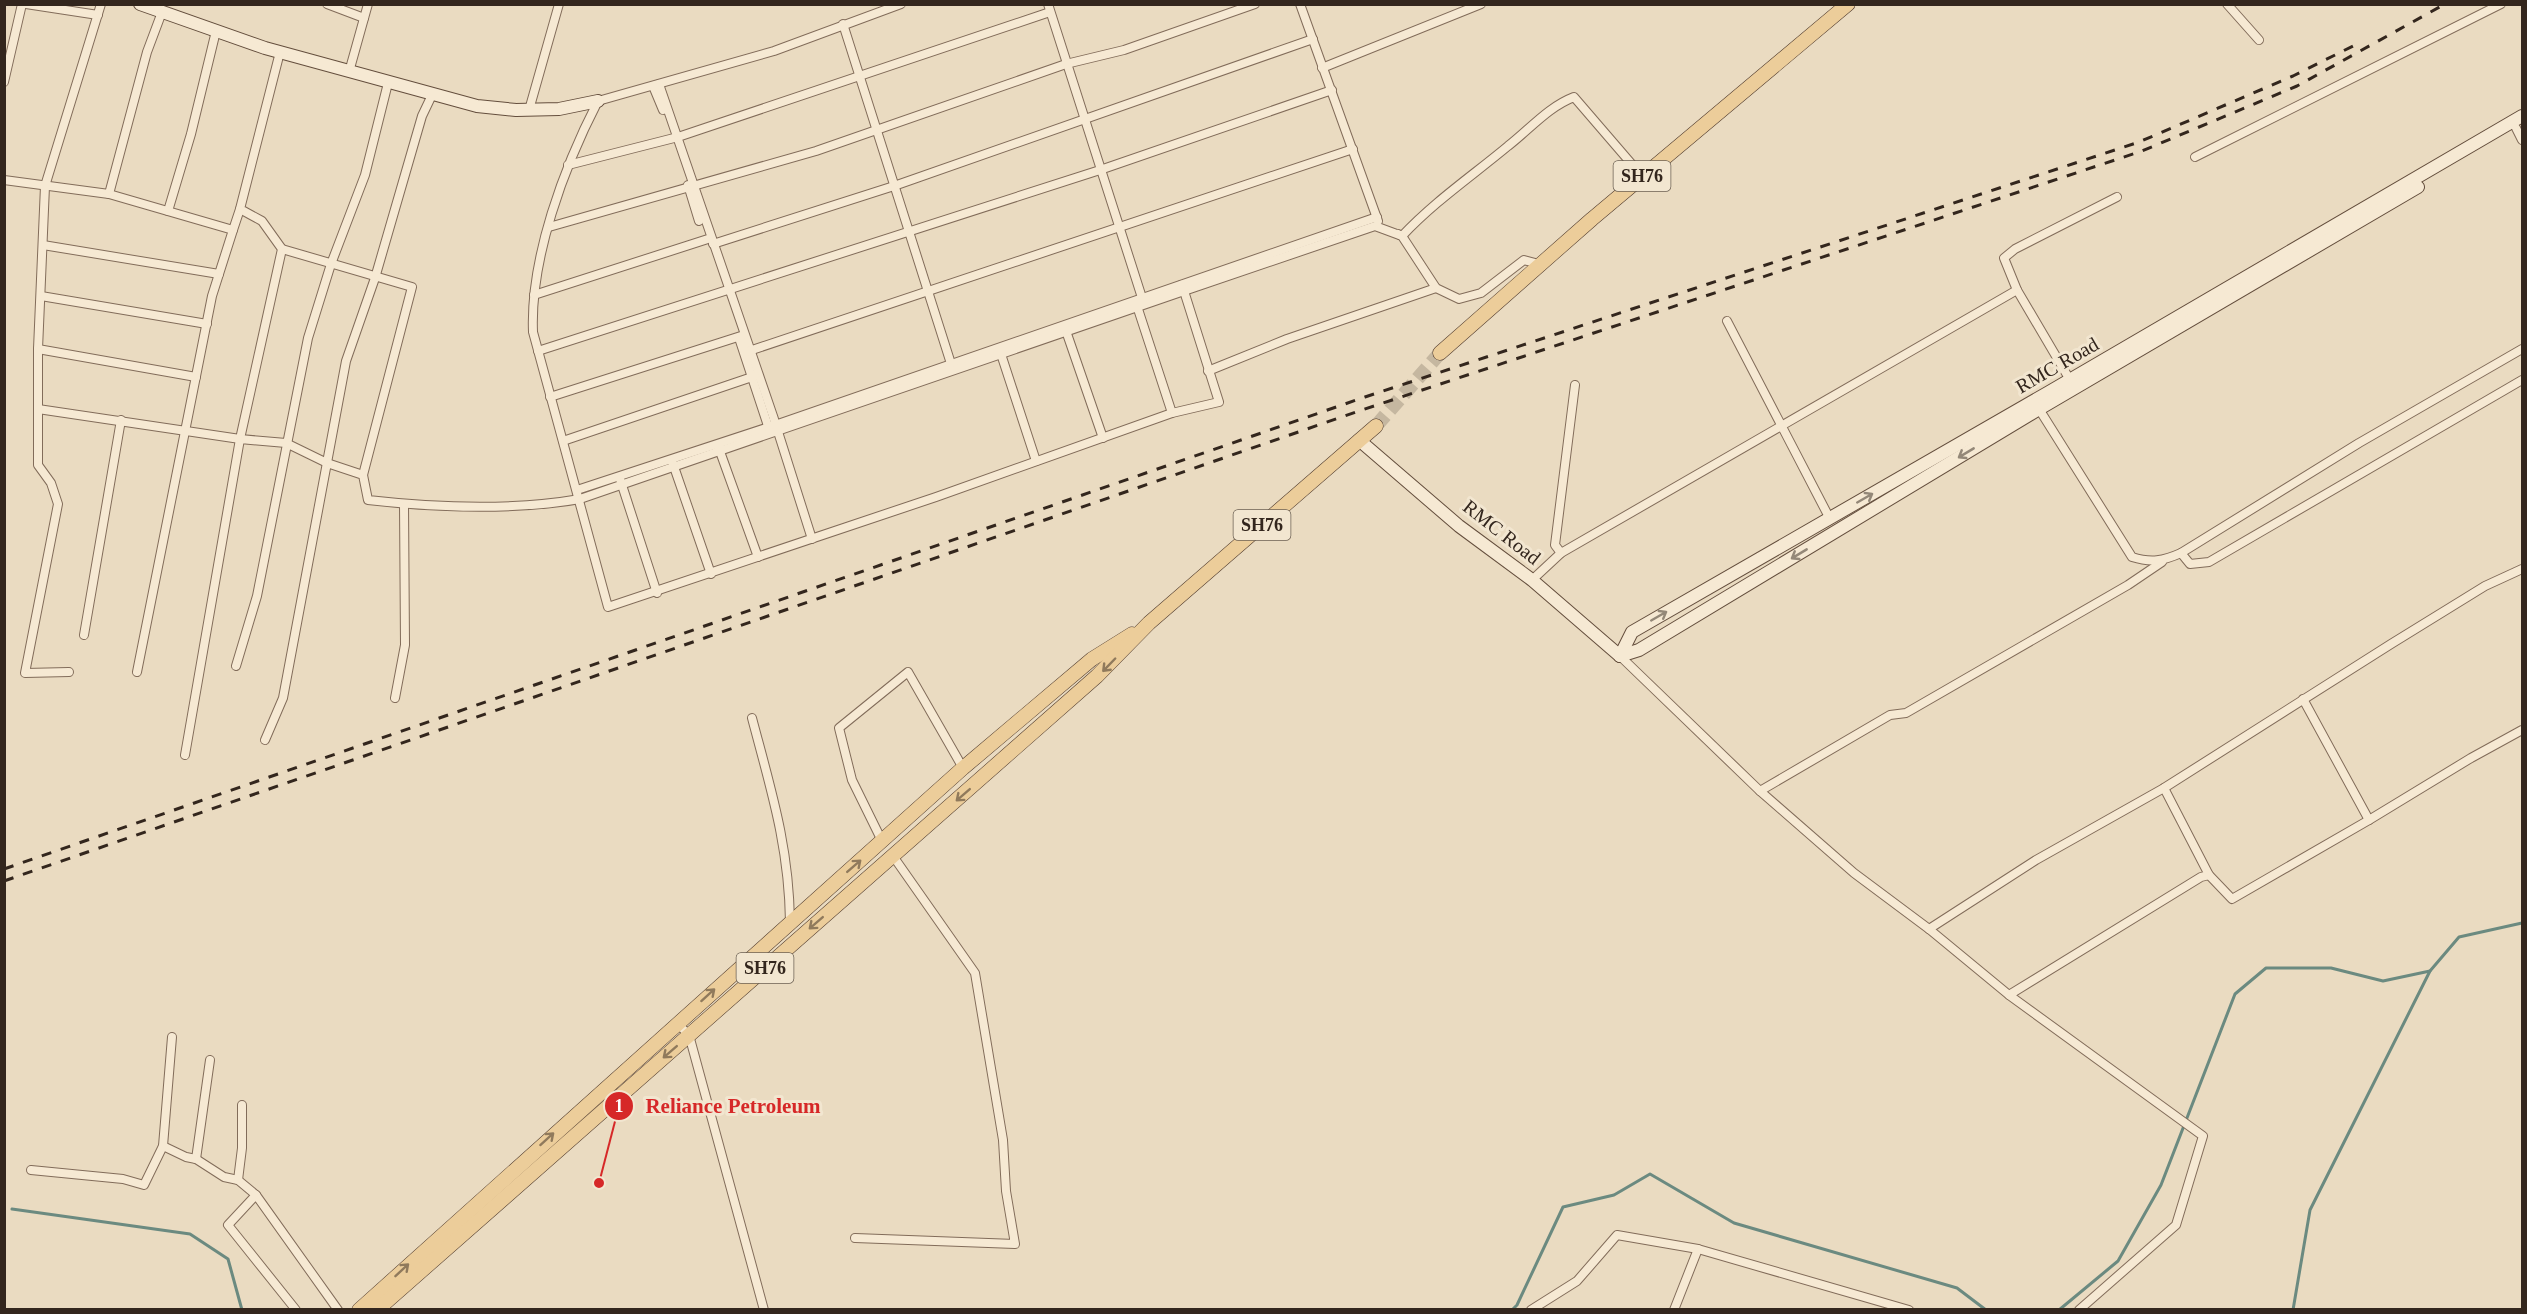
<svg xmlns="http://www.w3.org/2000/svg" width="2527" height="1314" font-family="'Times New Roman',serif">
	<rect width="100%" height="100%" fill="#eadbc1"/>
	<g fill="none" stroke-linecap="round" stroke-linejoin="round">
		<g stroke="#6b8a80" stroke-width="3">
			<polyline points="12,1209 190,1234 228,1259 242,1310"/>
			<polyline points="1512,1310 1517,1305 1563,1207 1614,1195 1650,1174 1734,1223 1957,1288 1986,1310"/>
			<polyline points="2059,1310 2118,1261 2161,1185 2235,994 2266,968 2331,968 2383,981 2430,971"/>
			<polyline points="2293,1310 2310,1210 2430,971 2459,937 2522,923"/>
		</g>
		<polyline stroke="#c5b7a0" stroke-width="14" stroke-dasharray="14 7" stroke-linecap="butt" points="1376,426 1440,353"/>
		<g stroke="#826c5a" stroke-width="10">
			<g id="street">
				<polyline points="26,4 98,15"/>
				<polyline points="327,4 364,18"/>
				<path d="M901,4L774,51L598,101C564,167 530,258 533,332L608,607L936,497L1172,413L1219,402L1184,291L1375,226L1402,236L1436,288L1459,299L1481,293L1524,260L1539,264"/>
				<polyline points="1048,4 1144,304"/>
				<polyline points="1300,4 1378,221"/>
				<polyline points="2227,4 2259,40"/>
				<polyline points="843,24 953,370"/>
				<polyline points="1322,68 1481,4"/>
				<polyline points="349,72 368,4"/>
				<polyline points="4,82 22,4"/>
				<polyline points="659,84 773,416 812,539"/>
				<polyline points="653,86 663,110"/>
				<polyline points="529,110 559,4"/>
				<polyline points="2516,128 2522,140"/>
				<polyline points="2195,157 2501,4"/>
				<polyline points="568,165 678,137 1050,12"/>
				<polyline points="4,180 109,194 233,230 240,209"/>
				<polyline points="688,185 699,221"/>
				<polyline points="109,194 147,52 162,12"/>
				<polyline points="168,211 191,134 216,31"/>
				<polyline points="549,227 816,151 1066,64 1124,50 1255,4"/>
				<path d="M1398,234L1402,236C1435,201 1472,176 1508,146C1530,129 1548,107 1574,97L1642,176"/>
				<polyline points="713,244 894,186 1313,39"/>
				<polyline points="43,245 219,274"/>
				<polyline points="282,249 412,287 363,475"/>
				<polyline points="534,295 711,238"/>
				<polyline points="41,296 207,324"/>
				<polyline points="1137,306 1172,413"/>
				<polyline points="1727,321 1830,519"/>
				<polyline points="1065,328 1103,438"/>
				<polyline points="740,341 770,432"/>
				<polyline points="38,349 196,377"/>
				<polyline points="538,351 1100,170 1332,90"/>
				<polyline points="749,351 1353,149"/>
				<polyline points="1000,351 1036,461"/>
				<polyline points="1208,371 1287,339 1436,288"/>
				<polyline points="2070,380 2017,290 2004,258 2015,249 2117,197"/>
				<polyline points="550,397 744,335"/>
				<polyline points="38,409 240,439 282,249 262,221 240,209 280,52"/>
				<path d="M2039,409L2132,557C2151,563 2163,561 2181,553L2359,443L2522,349"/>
				<polyline points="563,441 755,376"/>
				<polyline points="718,446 758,557"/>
				<polyline points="672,461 711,574"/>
				<polyline points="620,479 657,593"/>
				<polyline points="577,490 775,425 1377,217"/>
				<polyline points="1561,553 1555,545 1575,385"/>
				<polyline points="2181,553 2190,564 2209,562 2522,380"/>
				<polyline points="1532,580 1561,553 2017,290"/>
				<polyline points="84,635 121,420"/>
				<polyline points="1620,656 1760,791 1854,873 1929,929 2009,995 2203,1136 2176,1225 2079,1310"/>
				<polyline points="236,666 257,596 308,338 331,264 365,175 388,83"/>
				<polyline points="69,672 25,673 58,504 51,483 38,465 38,349 45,186 101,4"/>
				<polyline points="137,672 212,296 233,230"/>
				<polyline points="395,698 405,645 404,504"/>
				<polyline points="2303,699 2369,820"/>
				<path d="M752,718C771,790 789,846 790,922"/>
				<polyline points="265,740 283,698 346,361 375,278 422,116 432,95"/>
				<path d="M185,755L240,439L286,443L327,463L363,475L368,500C439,508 511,511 580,499L1184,291L1181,285"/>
				<polyline points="2164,788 2209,875 2232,899 2369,820 2471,758 2522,730"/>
				<polyline points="1760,791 1890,715 1906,713 2128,585 2162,562"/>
				<polyline points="882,841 852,780 839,728 908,672 963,768"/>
				<polyline points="1929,929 2036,860 2164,788 2391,644 2485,586 2522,569"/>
				<polyline points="2009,995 2201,877 2209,875"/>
				<polyline points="677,1023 689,1035 764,1310"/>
				<polyline points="163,1146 186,1157 196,1159 224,1177 238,1180 256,1195 338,1310"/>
				<polyline points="196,1159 210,1060"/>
				<polyline points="31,1170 123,1179 144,1185 163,1146 172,1037"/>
				<polyline points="238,1180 242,1148 242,1105"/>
				<polyline points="256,1195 228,1225 296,1310"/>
				<polyline points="855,1238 1015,1244 1006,1191 1003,1140 975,973 893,856"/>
				<polyline points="1698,1249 1909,1310"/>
				<polyline points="1531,1310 1577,1281 1617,1235 1698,1249 1674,1310"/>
			</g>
		</g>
		<g stroke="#644e3d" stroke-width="14">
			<g id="secondary">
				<polyline points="140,4 265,48 477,106 516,110 559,109 598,101"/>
				<polyline points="1359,440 1459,526 1532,580 1620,656"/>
				<polyline points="1620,656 1632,632 2049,392 2522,116"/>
				<polyline points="1620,656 1639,650 2039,409 2418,187"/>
			</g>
		</g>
		<g stroke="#503b2e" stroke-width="15">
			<g id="primary">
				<polyline points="1440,353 1592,219 1848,4"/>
				<polyline points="359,1310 963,768 1092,659 1132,634"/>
				<polyline points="377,1310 1097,676 1149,623 1376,426"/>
			</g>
		</g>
		<use href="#street" stroke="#f6e9d3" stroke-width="8"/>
		<use href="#secondary" stroke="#f6e9d3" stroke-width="12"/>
		<use href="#primary" stroke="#eccd9a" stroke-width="14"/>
		<g stroke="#33261d" stroke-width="3" stroke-dasharray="10 10" stroke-linecap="butt">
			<polyline points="4,869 1365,397 2139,142 2293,76 2361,42"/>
			<polyline points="4,881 1356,412 2142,151 2297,86 2445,4"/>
		</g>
	</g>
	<defs><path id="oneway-shaft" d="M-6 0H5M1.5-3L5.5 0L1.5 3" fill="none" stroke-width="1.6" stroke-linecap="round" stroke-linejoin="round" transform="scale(1.5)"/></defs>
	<g stroke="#948878">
		<use href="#oneway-shaft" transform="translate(1966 453) rotate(149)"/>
		<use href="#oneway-shaft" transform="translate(1865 498) rotate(-30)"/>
		<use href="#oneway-shaft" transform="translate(1799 554) rotate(149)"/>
		<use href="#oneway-shaft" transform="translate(1659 616) rotate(-30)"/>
	</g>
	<g stroke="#907a5c">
		<use href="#oneway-shaft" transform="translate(1109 665) rotate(134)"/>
		<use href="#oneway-shaft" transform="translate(963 795) rotate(139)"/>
		<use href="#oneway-shaft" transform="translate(854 866) rotate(-41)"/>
		<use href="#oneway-shaft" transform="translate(816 923) rotate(139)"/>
		<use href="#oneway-shaft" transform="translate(708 995) rotate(-42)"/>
		<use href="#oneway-shaft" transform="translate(670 1052) rotate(139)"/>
		<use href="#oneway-shaft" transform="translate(547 1139) rotate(-42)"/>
		<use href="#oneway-shaft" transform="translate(402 1270) rotate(-43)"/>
	</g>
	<g text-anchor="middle" stroke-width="6" stroke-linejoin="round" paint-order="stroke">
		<g fill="#f2e6d0" stroke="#6c6053" stroke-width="1.5">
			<rect x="1613.5" y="161" width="57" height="30" rx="4.5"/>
			<rect x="1233.5" y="510" width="57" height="30" rx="4.5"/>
			<rect x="736.5" y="953" width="57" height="30" rx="4.5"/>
		</g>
		<g font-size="18" font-weight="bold" fill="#33261d">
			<text x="1642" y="182">SH76</text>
			<text x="1262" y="531">SH76</text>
			<text x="765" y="974">SH76</text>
		</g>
		<g font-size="20" fill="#33261d" stroke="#f2e6d0">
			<text transform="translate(2057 365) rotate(-30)" y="7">RMC Road</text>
			<text transform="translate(1502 532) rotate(38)" y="7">RMC Road</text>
		</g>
	</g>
	<path fill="none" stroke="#d62828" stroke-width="2" d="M599 1183L619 1106"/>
	<g fill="#d62828" stroke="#f2e6d0" stroke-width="2">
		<circle cx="599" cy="1183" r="6"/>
		<circle cx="619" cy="1106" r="15"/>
	</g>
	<g font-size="18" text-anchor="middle" font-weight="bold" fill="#fff">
		<text x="619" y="1112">1</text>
	</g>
	<g font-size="21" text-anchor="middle" font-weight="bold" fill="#d62828" stroke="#f2e6d0" stroke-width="6" stroke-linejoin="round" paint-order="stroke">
		<text x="733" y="1113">Reliance Petroleum</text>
	</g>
	<rect width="2527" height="1314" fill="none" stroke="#33261d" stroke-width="12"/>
</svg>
